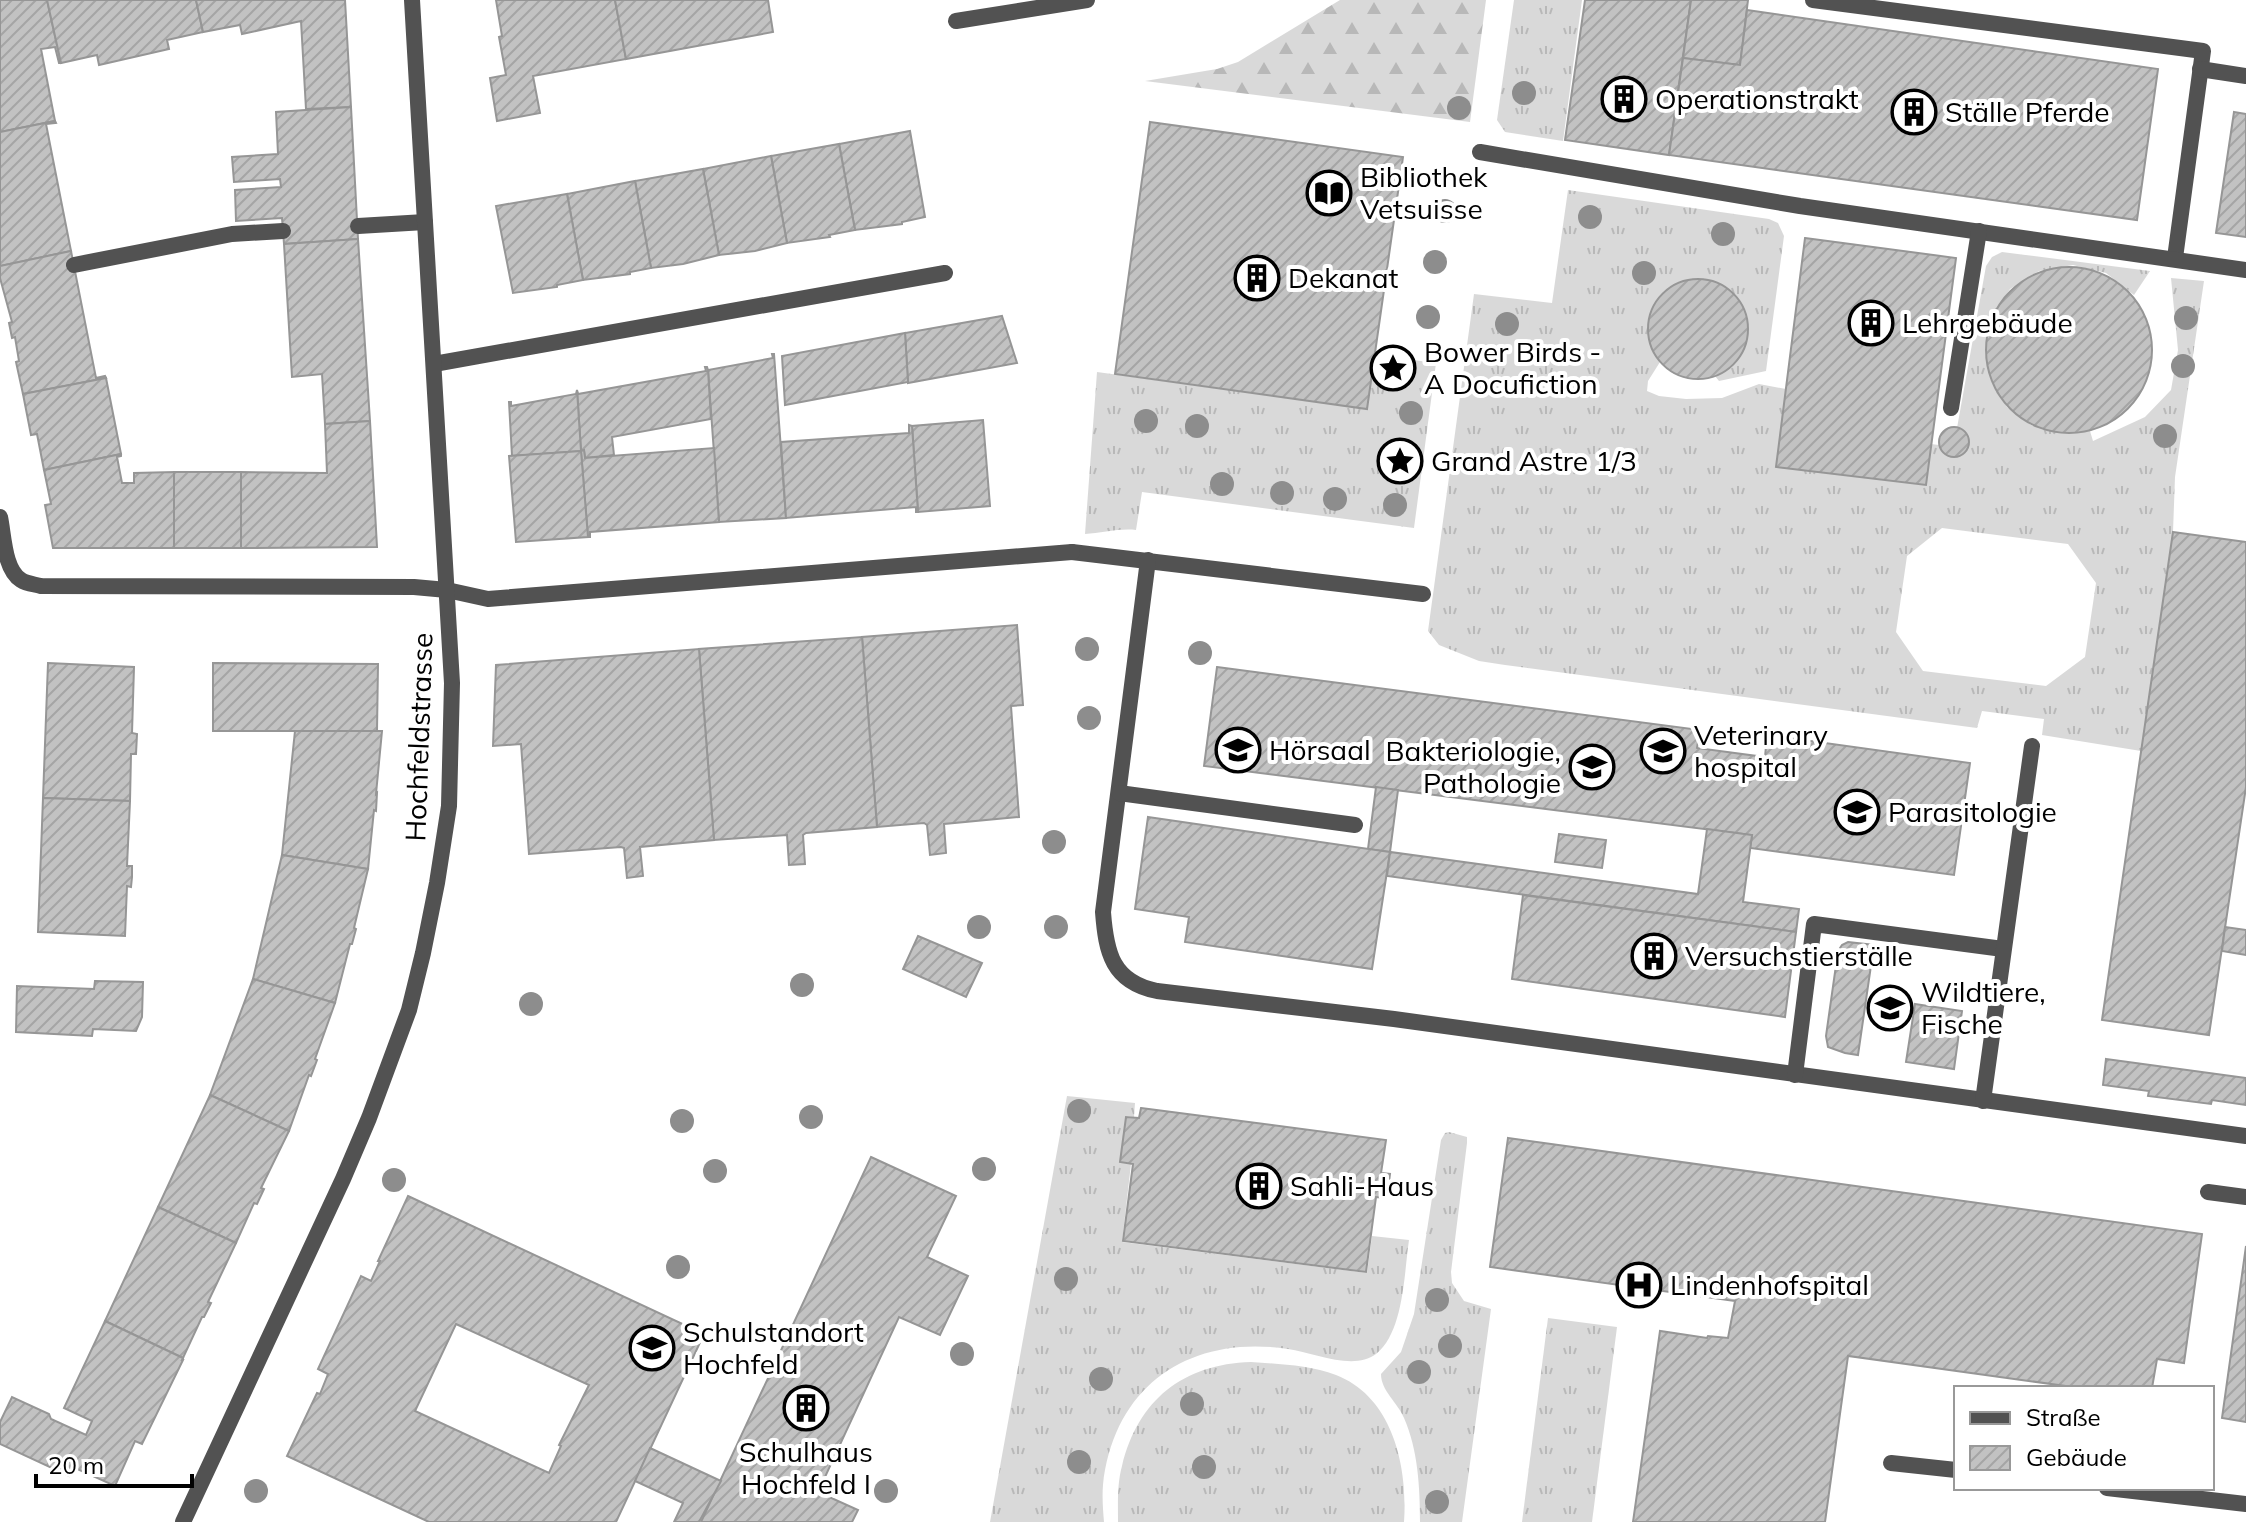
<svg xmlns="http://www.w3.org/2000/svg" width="2246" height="1522" font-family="Mulish,sans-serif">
	<defs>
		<pattern id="grass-tufts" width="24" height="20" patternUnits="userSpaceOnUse" patternTransform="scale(2)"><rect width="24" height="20" fill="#d9d9d9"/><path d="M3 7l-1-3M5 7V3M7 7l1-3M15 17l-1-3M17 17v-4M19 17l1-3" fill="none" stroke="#b8b8b8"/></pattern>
		<pattern id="forest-firs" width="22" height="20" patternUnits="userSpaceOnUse" patternTransform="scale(2)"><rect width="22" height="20" fill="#d9d9d9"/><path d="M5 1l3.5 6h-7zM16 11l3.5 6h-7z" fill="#b8b8b8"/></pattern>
		<pattern id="building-hatch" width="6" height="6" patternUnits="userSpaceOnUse" patternTransform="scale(2)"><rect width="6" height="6" fill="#c2c2c2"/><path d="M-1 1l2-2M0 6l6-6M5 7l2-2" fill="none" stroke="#a5a5a5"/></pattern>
	</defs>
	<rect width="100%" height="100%" fill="#fff"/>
	<g fill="url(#grass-tufts)" fill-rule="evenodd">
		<polygon points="1514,0 1582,0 1563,141 1505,132 1497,120"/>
		<path d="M1568,190L1769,219L1778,223L1784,236L1766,371L1719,381L1715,376C1733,365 1749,352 1748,328C1744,272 1667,261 1651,316C1648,325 1647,337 1651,346C1653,352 1657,357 1660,362L1648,381L1647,391L1659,396L1686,399L1722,398L1759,384L1786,389L1776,467L1925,485L1931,444L1939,445C1945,458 1956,460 1966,451C1970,440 1968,433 1957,428L1986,266L1992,257L2002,252L2150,271L2134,295L2106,273L2073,265L2039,271L2010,289L1991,318L1985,352L1991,381L2007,407L2031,425L2060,433L2090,431L2093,441L2145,417L2171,390L2178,350L2171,278L2204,281L2175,477L2173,532L2141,751L2042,735L2044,719L1982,711L1977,728L1505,665L1479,661L1439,645L1428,631L1474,294L1552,303ZM1942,528L2068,544L2096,583L2085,657L2046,686L1923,671L1896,632L1907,556Z"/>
		<path d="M1375,355L1436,363L1414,528L1142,492L1136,530C1120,528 1101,533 1085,534L1097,372L1367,409Z"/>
		<path d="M1067,1096L1135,1103L1134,1117L1126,1116L1120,1162L1131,1164L1122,1242L1367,1273L1372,1236L1409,1240C1404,1273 1404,1332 1376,1354C1354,1371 1314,1353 1288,1349C1190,1334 1114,1385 1103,1485C1102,1497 1103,1510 1104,1522H990Z"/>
		<path d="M1449,1132L1467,1137V1143L1451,1272L1452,1283L1464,1301L1491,1309L1462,1522H1420C1420,1487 1418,1450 1404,1418C1398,1403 1381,1391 1381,1374L1401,1352L1414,1314L1441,1140L1445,1133Z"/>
		<polygon points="1548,1318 1617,1327 1592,1522 1522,1522"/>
		<path d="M1251,1362C1279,1364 1309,1365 1336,1375C1393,1397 1408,1467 1404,1522H1118C1118,1503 1117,1484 1122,1466C1138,1400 1183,1364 1251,1362Z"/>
	</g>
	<polygon fill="url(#forest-firs)" points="1340,0 1486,0 1470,122 1145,81 1217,69 1238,62"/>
	<g fill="url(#building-hatch)" stroke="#969696" stroke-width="2" fill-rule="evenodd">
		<polygon points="0,0 47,0 61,63 59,63 55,47 41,49 55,121 0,132"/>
		<polygon points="47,0 196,0 203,32 167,40 169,49 99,65 97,55 61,63"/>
		<polygon points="196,0 345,0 351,107 306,109 301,21 242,34 240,25 203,32"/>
		<polygon points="496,0 615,0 626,59 533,76 540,113 497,121 490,78 506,75 499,37 502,36"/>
		<polygon points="615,0 768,0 773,32 626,59"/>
		<polygon points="1585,0 1691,0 1669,155 1565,140"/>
		<polygon points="1691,0 1748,0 1740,65 1683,58"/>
		<polygon points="1747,10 2158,69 2137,220 1669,155 1683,58 1740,65"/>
		<polygon points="351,107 358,239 284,244 282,218 236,221 235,190 281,187 280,179 234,182 232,157 278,154 276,112"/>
		<polygon points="2234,112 2246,114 2246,237 2216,233"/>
		<polygon points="55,121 56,123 46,124 71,251 0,266 0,132"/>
		<polygon points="1150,122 1403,157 1367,409 1115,374"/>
		<polygon points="910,131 925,217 902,222 902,224 855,230 839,144"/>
		<polygon points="839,144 855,230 829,235 830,237 787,243 771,156"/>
		<polygon points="771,156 787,243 755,251 719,255 703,169"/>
		<polygon points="703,169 719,255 683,264 651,268 635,181"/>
		<polygon points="635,181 651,268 630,272 630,274 583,280 567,194"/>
		<polygon points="567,194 583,280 557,285 557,287 513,293 496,206"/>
		<polygon points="1805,238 1956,258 1926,485 1776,467"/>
		<polygon points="358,239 370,421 325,424 322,374 292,377 284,244"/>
		<polygon points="71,251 96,378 105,376 106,378 23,394 16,362 19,361 15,337 12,338 9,323 12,322 0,278 0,266"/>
		<circle cx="2069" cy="350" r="83"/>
		<circle cx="1698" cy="329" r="50"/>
		<polygon points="1002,316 1017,363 908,383 905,333"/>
		<polygon points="905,333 908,382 785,405 782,356"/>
		<polygon points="772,354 774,354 786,518 719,522 708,370 773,358"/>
		<polygon points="705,367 707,367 708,370 711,419 612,437 614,455 585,458 584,450 581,451 577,390 578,394 706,371"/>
		<polygon points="106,378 121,454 44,470 37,434 31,435 23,394"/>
		<polygon points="577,390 581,451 512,456 509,402 511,402 511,406 576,394"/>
		<polygon points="983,420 990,506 918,512 912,426"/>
		<polygon points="370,421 377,547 241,548 241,472 327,473 325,424"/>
		<polygon points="909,425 912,426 918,512 916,512 916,507 786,518 781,442 909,433"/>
		<circle cx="1954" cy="442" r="15"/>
		<polygon points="714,448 719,522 590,532 590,537 588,537 581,451 584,450 585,458"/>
		<polygon points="581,451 588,537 516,542 509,456"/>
		<polygon points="121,454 121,456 117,457 122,483 134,483 134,473 174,472 174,548 53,548 45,505 51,504 44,470"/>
		<rect x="174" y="472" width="67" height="76"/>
		<polygon points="2173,532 2246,542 2246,787 2209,1035 2102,1020"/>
		<polygon points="1017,625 1023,705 1011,706 1019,817 944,824 946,853 930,855 927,825 924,823 877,827 862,637"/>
		<polygon points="862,637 877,827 806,833 803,835 805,864 789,865 787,835 714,840 699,649"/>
		<polygon points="699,649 714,840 640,847 643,876 627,878 624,848 621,847 529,854 521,744 493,746 496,665"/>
		<polygon points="48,663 134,667 132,733 137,734 136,754 131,754 130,801 43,798"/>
		<polygon points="213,663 378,664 377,731 213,731"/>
		<polygon points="1217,667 1700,730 1697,748 1765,757 1767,735 1970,763 1954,875 1750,848 1752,835 1204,766"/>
		<polygon points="295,731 382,731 376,794 377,793 376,811 374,810 368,869 282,855"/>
		<polygon points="1376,787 1398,790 1390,852 1368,849"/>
		<polygon points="43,798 130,801 127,866 132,866 132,877 131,887 127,886 125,936 38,932"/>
		<polygon points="1148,817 1390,852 1372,969 1185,942 1189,917 1135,909"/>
		<polygon points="1707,829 1752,835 1743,902 1799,909 1796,932 1387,876 1390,852 1698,894"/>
		<polygon points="1559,834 1606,840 1602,868 1555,862"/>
		<polygon points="282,855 368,869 354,928 356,929 352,944 350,944 335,1003 253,979"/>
		<polygon points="1523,895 1796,932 1785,1017 1512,979"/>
		<polygon points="2225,927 2246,930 2246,955 2222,951"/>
		<polygon points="918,936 982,963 966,997 903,969"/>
		<polygon points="1848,942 1874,945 1858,1055 1845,1053 1828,1047 1826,1036 1838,951 1842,945"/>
		<polygon points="253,979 335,1003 315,1059 317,1060 311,1076 309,1075 289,1131 210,1095"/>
		<polygon points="95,981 143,982 142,1017 136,1031 93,1029 92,1036 16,1032 17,986 94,989"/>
		<polygon points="1915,1004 1962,1011 1954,1069 1906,1062"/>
		<polygon points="2106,1059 2246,1078 2246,1105 2212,1100 2211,1104 2148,1096 2149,1091 2103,1085"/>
		<polygon points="210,1095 289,1131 261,1188 264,1189 257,1204 254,1203 236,1243 158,1207"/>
		<polygon points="1141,1108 1386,1140 1381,1173 1390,1174 1387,1198 1376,1197 1366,1272 1123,1241 1133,1164 1120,1162 1126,1117 1139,1118"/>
		<polygon points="1508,1138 2202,1234 2184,1363 2157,1359 2152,1388 2080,1388 1848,1356 1825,1522 1633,1522 1660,1331 1707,1338 1708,1336 1728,1338 1735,1301 1490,1267"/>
		<polygon points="871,1157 956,1196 927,1257 968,1276 940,1335 899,1317 818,1492 858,1510 852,1522 701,1522"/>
		<path d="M408,1196L704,1334L616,1522H429L287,1456L317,1393L320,1394L328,1374L318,1369L361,1276L371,1281L380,1261H378ZM456,1324L589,1385L559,1445L561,1446L549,1473L415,1411Z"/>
		<polygon points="158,1207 236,1243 208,1302 211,1303 204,1317 202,1317 183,1358 105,1321"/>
		<polygon points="2246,1246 2246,1422 2222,1418"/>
		<polygon points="105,1321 183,1358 182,1360 183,1360 142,1444 135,1441 115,1486 73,1467 69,1476 0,1444 0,1422 12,1397 49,1414 51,1419 86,1435 92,1421 64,1408"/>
		<polygon points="650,1448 721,1481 699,1522 674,1522 683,1503 635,1481"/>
	</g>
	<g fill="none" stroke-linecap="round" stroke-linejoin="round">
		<g stroke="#525252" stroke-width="16">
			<polyline points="1813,0 2203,51 2175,258"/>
			<polyline points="956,21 1087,0"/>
			<polyline points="2200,69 2246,76"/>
			<polyline points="1480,152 1800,206 2246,270"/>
			<polyline points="358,226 425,222"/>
			<polyline points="74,265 232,234 283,231"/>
			<polyline points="1951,408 1979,231"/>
			<polyline points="1072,552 1423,594"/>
			<path d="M1148,560L1103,912C1106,952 1112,982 1157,991L1394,1019L2246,1136"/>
			<polyline points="1119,793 1355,825"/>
			<polyline points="1795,1075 1814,924 2003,949"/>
			<polyline points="1983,1101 2032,746"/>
			<polyline points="2208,1192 2246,1197"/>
			<polyline points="1891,1463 1956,1470"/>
			<polyline points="2107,1488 2246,1504"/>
		</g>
		<g stroke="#525252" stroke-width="16">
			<polyline points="434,364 945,273"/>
			<path d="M0,517C4,536 4,569 21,580C27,584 34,584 41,586L414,587L447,590L488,599L1072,552"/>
			<polyline points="183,1522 343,1179 369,1118 409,1010 423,953 437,883 449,806 452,683 412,0"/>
		</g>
	</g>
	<g fill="#8d8d8d">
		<circle cx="1524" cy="93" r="12"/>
		<circle cx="1459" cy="108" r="12"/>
		<circle cx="1445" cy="211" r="12"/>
		<circle cx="1590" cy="217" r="12"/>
		<circle cx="1723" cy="234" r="12"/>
		<circle cx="1435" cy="262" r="12"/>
		<circle cx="1644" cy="273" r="12"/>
		<circle cx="1428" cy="317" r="12"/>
		<circle cx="2186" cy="318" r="12"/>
		<circle cx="1507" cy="324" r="12"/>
		<circle cx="2183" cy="366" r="12"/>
		<circle cx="1411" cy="413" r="12"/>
		<circle cx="1146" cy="421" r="12"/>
		<circle cx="1197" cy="426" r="12"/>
		<circle cx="2165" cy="436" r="12"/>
		<circle cx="1222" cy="484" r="12"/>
		<circle cx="1282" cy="493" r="12"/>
		<circle cx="1335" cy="499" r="12"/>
		<circle cx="1395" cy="505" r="12"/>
		<circle cx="1087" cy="649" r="12"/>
		<circle cx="1200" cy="653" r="12"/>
		<circle cx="1089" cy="718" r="12"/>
		<circle cx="1054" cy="842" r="12"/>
		<circle cx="979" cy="927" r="12"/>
		<circle cx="1056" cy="927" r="12"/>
		<circle cx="802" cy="985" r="12"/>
		<circle cx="531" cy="1004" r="12"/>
		<circle cx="1079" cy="1111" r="12"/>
		<circle cx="811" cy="1117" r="12"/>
		<circle cx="682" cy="1121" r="12"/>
		<circle cx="984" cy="1169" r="12"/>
		<circle cx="715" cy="1171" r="12"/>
		<circle cx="394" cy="1180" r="12"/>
		<circle cx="678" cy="1267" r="12"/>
		<circle cx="1066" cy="1279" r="12"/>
		<circle cx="1437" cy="1300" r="12"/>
		<circle cx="1450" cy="1346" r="12"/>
		<circle cx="962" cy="1354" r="12"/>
		<circle cx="1419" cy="1372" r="12"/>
		<circle cx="1101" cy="1379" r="12"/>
		<circle cx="1192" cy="1404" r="12"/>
		<circle cx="1079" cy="1462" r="12"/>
		<circle cx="1204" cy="1467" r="12"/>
		<circle cx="256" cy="1491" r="12"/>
		<circle cx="886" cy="1491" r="12"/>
		<circle cx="1437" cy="1502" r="12"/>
	</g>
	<defs>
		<g id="building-ring" transform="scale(2.3)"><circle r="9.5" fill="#fff" stroke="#000" stroke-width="1.5"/><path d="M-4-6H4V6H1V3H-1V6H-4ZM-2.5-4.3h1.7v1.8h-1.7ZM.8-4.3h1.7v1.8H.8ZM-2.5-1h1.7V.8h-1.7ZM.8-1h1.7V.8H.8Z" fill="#000"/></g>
		<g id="library-ring" transform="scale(2.3)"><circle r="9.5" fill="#fff" stroke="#000" stroke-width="1.5"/><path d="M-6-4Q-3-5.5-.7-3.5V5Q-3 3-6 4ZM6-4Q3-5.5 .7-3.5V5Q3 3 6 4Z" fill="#000"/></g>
		<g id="sight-ring" transform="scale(2.3)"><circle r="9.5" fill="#fff" stroke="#000" stroke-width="1.5"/><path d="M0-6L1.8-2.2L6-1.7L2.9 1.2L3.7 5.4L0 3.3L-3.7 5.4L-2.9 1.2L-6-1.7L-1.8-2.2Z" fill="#000"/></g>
		<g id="university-ring" transform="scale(2.3)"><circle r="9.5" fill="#fff" stroke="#000" stroke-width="1.5"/><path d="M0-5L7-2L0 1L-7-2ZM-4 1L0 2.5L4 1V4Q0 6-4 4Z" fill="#000"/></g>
		<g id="hospital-ring" transform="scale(2.3)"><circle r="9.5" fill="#fff" stroke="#000" stroke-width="1.5"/><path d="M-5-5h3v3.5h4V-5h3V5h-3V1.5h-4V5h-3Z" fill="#000"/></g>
		<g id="school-ring" transform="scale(2.3)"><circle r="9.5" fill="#fff" stroke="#000" stroke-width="1.5"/><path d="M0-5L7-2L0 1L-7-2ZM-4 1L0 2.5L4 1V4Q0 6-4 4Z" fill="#000"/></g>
	</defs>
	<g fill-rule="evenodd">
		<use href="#building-ring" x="1624" y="99"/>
		<use href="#building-ring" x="1914" y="112"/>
		<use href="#library-ring" x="1329" y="193"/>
		<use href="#building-ring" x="1257" y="278"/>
		<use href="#building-ring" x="1871" y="323"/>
		<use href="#sight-ring" x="1393" y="368"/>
		<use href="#sight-ring" x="1400" y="461"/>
		<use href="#university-ring" x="1238" y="750"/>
		<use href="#university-ring" x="1663" y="751"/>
		<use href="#university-ring" x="1592" y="767"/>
		<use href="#university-ring" x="1857" y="812"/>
		<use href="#building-ring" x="1654" y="956"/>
		<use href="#university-ring" x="1890" y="1008"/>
		<use href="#building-ring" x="1259" y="1186"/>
		<use href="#hospital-ring" x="1639" y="1285"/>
		<use href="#school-ring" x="652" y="1348"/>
		<use href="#building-ring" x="806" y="1408"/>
	</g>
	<g text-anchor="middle" stroke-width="8" stroke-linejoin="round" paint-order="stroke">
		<g font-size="28" fill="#000" stroke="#fff" text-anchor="start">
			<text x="1655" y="109">Operationstrakt</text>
			<text x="1945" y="122">Ställe Pferde</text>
			<text x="1360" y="187">Bibliothek<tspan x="1360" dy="32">Vetsuisse</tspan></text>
			<text x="1288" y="288">Dekanat</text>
			<text x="1902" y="333">Lehrgebäude</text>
			<text x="1424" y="362">Bower Birds -<tspan x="1424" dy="32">A Docufiction</tspan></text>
			<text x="1431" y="471">Grand Astre 1/3</text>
			<text x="1694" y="745">Veterinary<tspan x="1694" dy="32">hospital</tspan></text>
			<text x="1269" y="760">Hörsaal</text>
			<text x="1561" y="761" text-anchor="end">Bakteriologie,<tspan x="1561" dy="32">Pathologie</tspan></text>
			<text x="1888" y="822">Parasitologie</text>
			<text x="1685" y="966">Versuchstierställe</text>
			<text x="1921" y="1002">Wildtiere,<tspan x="1921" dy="32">Fische</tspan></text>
			<text x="1290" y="1196">Sahli-Haus</text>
			<text x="1670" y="1295">Lindenhofspital</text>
			<text x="683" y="1342">Schulstandort<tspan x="683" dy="32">Hochfeld</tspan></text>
			<text x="806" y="1462" text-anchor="middle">Schulhaus<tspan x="806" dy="32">Hochfeld I</tspan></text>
		</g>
		<g font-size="28" fill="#000" stroke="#fff">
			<text transform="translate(419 737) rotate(-88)" y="10">Hochfeldstrasse</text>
		</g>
	</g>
	<rect x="1954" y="1386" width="260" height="104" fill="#ffffff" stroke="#999999" stroke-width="2"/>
	<rect x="1970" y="1412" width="40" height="12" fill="#525252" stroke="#999999" stroke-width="2"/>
	<text x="2026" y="1426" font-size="24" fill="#000000">Straße</text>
	<rect x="1970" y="1446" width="40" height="24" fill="url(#building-hatch)" stroke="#999999" stroke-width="2"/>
	<text x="2026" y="1466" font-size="24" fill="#000000">Gebäude</text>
	<path d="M36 1474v12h156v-12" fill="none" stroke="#000000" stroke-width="4"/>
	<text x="48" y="1474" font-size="24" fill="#000000" stroke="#ffffff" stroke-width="6" paint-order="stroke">20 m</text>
</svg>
